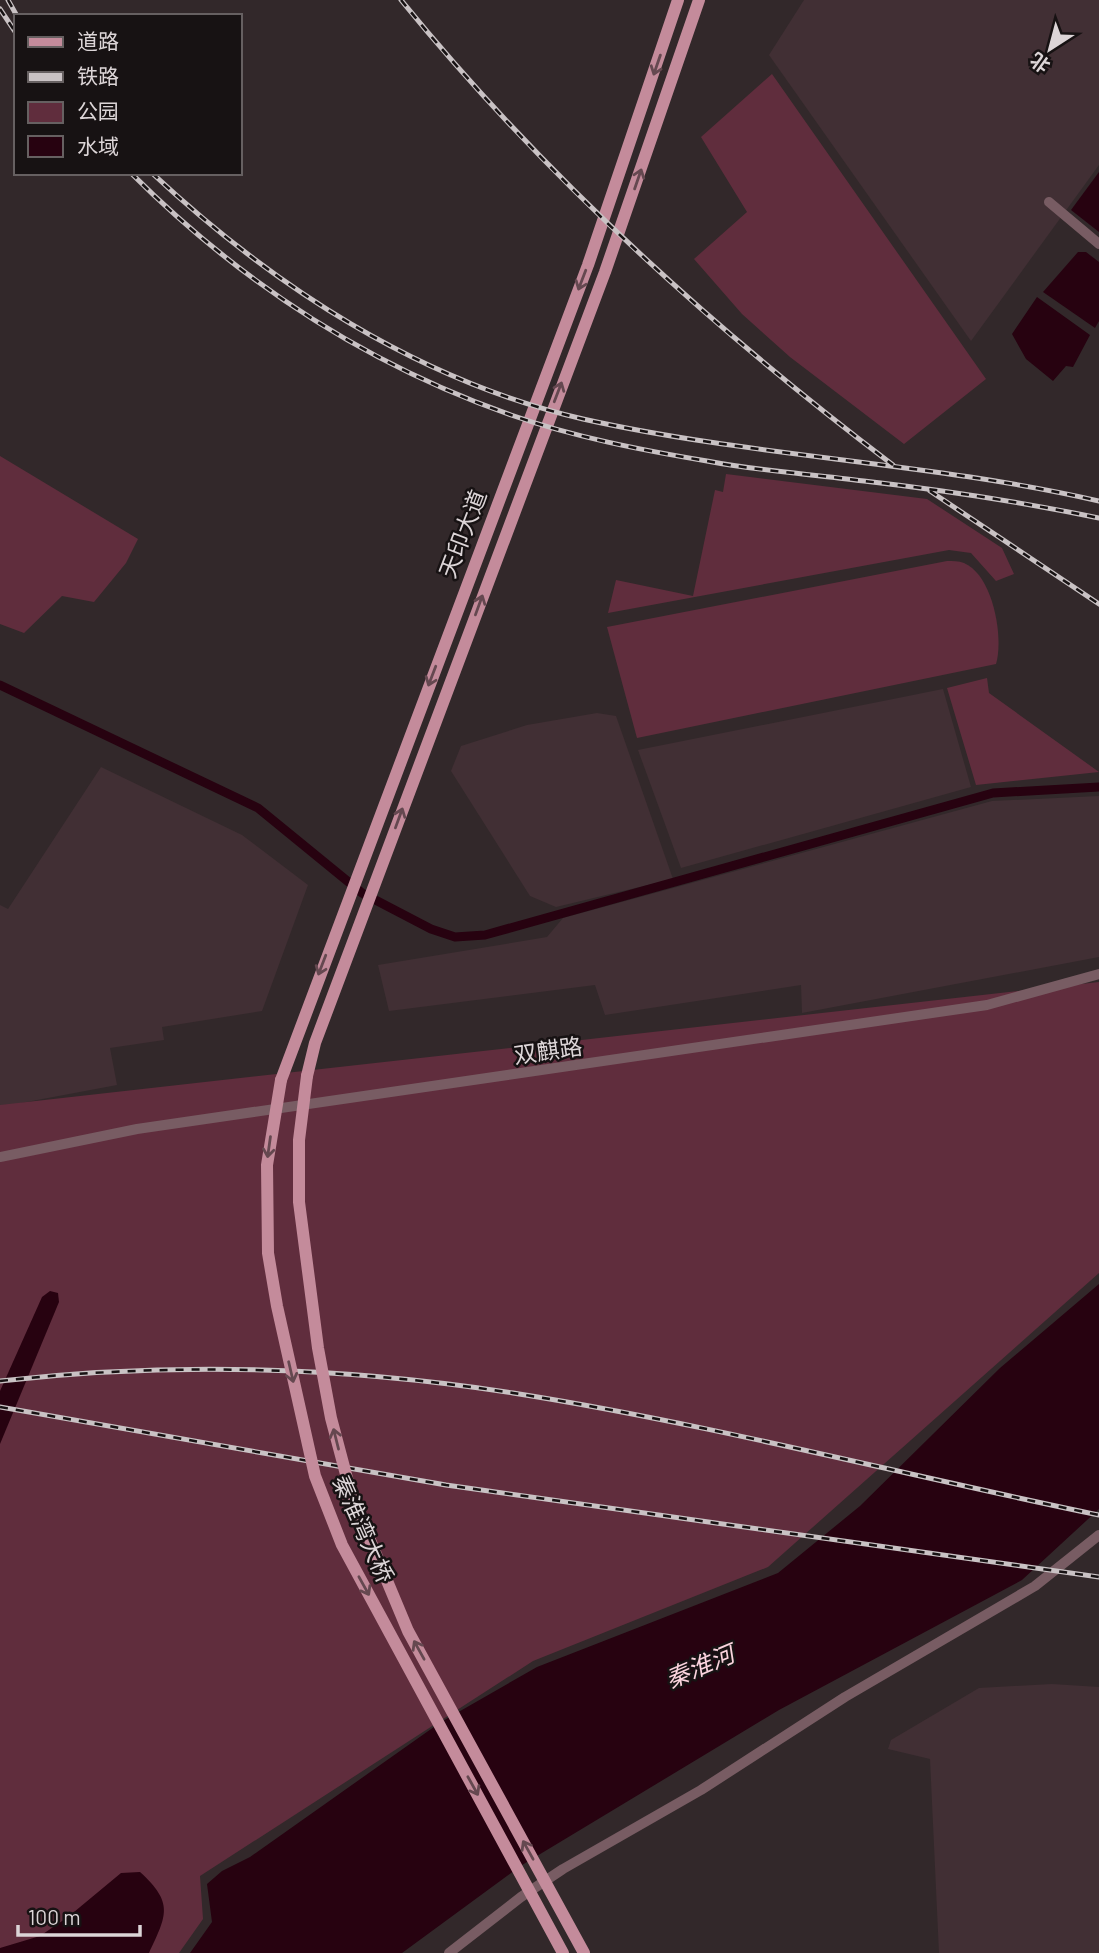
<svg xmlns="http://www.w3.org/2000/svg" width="1099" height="1953" font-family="Barlow,'Noto Sans SC',sans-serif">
	<rect width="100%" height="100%" fill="#32282a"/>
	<g fill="#412f34">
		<polygon points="804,0 1099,0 1099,165 971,341 769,55"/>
		<polygon points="943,689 971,787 681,868 638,750"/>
		<polygon points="597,713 616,716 673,879 556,907 530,896 451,771 461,746 527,725"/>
		<polygon points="101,767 242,835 308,885 262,1011 162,1027 164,1040 110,1048 117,1085 0,1107 0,905 8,909"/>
		<polygon points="1099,796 1099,957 802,1013 801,985 605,1015 595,985 389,1011 378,965 547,937 563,918 992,801"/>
		<polygon points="1052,1684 1099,1687 1099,1953 939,1953 930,1759 888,1749 891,1740 979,1688"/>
	</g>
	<g fill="#602d3d">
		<polygon points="772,74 986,379 904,444 790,357 742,314 694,259 747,212 701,137"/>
		<polygon points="0,456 138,539 126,563 94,602 62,596 24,633 0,624"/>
		<polygon points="726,474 927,499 1002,548 1014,574 996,581 971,553 949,550 608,613 616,580 693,596 715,490 723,492"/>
		<path d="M947,561C952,561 959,561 964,563C993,575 1004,638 996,664L637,738L607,627Z"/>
		<polygon points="987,678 989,693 1099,772 976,785 947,688"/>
		<polygon points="1099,982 1099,1273 768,1567 533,1661 200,1876 203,1919 179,1953 0,1953 0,1105"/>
	</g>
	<g fill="#270210">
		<polygon points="1099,172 1099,232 1071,210"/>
		<polygon points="1078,252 1086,252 1099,262 1099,321 1095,328 1043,292"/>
		<polygon points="1037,297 1090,335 1073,367 1066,366 1053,381 1026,359 1012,334"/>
		<polygon points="1099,1284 1099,1509 1022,1580 779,1710 522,1865 402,1953 190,1953 212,1922 207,1884 222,1871 250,1857 441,1722 537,1667 778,1573 860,1506 1000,1368"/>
		<polygon points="50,1291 58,1293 59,1302 0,1444 0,1391 42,1297"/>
		<path d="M140,1872C174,1903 167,1915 149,1953H0V1948L40,1936L68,1917L121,1873Z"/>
	</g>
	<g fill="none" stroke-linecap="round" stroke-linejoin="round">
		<polyline stroke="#270210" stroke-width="9" points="0,685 258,808 362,893 431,929 455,937 485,935 993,793 1099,787"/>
		<g stroke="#785c63" stroke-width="10">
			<polyline points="1049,202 1099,244"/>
			<polyline points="0,1157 137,1129 987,1005 1099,974"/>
			<polyline points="449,1953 521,1897 563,1869 701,1790 845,1697 1035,1586 1099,1535"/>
		</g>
		<g stroke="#c48b9b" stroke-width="12">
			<polyline points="307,1076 315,1043 605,272 699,0"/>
			<polyline points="281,1080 588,265 678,0"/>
		</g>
		<g stroke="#c9c2c4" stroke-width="5">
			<g id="rail">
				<polyline points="8,0 17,16"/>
				<path d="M401,0C544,176 712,328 893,465"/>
				<polyline points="0,9 16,33"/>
				<path d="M131,173C239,281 366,364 511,415C574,437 641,450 707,461C758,471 812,474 864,481C943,490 1021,502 1099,518"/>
				<path d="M152,173C273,286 419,381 583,419C753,457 929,462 1099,501"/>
				<polyline points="930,491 1099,604"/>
				<path d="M0,1381C169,1362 345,1367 513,1393C710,1424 904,1475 1099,1515"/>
				<polyline points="0,1407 446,1485 1099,1577"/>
			</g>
		</g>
		<use href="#rail" stroke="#171213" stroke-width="2.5" stroke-dasharray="8" stroke-linecap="butt"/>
		<g stroke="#c48b9b" stroke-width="12">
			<polyline points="307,1076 299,1140 299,1202 318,1348 331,1418 352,1497 408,1631 584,1953"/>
			<polyline points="281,1080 267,1165 268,1253 277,1306 315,1476 342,1545 563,1953"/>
		</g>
	</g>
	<defs><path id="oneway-shaft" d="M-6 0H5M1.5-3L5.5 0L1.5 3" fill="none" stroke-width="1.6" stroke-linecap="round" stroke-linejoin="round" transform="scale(1.75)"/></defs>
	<g stroke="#654850">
		<use href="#oneway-shaft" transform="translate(657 65) rotate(109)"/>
		<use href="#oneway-shaft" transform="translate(638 179) rotate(-71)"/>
		<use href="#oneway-shaft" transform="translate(582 280) rotate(111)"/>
		<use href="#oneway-shaft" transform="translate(558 392) rotate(-69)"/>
		<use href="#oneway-shaft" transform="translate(479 605) rotate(-70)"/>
		<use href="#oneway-shaft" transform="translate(432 676) rotate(111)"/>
		<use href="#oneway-shaft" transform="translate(399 818) rotate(-70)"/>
		<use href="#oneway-shaft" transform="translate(322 965) rotate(111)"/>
		<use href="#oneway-shaft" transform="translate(269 1147) rotate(98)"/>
		<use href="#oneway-shaft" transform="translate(291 1372) rotate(77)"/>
		<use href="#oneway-shaft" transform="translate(336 1439) rotate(-104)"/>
		<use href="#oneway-shaft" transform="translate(364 1586) rotate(61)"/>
		<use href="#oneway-shaft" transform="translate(419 1650) rotate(-119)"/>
		<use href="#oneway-shaft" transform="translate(473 1786) rotate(61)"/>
		<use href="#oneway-shaft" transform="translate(528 1850) rotate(-119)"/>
	</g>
	<g text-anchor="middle" stroke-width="5" stroke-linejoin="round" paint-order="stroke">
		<g font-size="23" fill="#dcd5d7" stroke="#171213">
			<text transform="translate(463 534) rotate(-69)" y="8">天印大道</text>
			<text transform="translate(548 1051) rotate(-8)" y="8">双麒路</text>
			<text transform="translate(363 1529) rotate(66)" y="8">秦淮湾大桥</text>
		</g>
		<g font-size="24" font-style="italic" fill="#fbd4de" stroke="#171213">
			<text transform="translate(700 1667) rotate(-23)" y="8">秦淮河</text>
		</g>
	</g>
	<rect x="14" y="14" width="228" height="161" fill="#171213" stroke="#666061" stroke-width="2"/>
	<rect x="28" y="37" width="35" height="10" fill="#c48b9b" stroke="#666061" stroke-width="2"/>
	<text x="77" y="49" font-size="21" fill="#dcd5d7">道路</text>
	<rect x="28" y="72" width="35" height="10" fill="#c9c2c4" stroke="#666061" stroke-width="2"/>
	<text x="77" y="84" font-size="21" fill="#dcd5d7">铁路</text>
	<rect x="28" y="102" width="35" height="21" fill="#602d3d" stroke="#666061" stroke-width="2"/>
	<text x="77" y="119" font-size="21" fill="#dcd5d7">公园</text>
	<rect x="28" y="136" width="35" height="21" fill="#270210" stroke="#666061" stroke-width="2"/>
	<text x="77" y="154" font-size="21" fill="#dcd5d7">水域</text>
	<g transform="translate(1050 49) rotate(216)" stroke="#171213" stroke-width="5" paint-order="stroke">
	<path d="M0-5L12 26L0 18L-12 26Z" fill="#dcd5d7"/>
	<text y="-10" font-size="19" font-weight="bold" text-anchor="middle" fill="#dcd5d7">北</text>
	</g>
	<path d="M18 1925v10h122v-10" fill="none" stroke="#dcd5d7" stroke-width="3.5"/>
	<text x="28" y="1925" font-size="21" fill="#dcd5d7" stroke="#171213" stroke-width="5" paint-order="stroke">100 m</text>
</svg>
